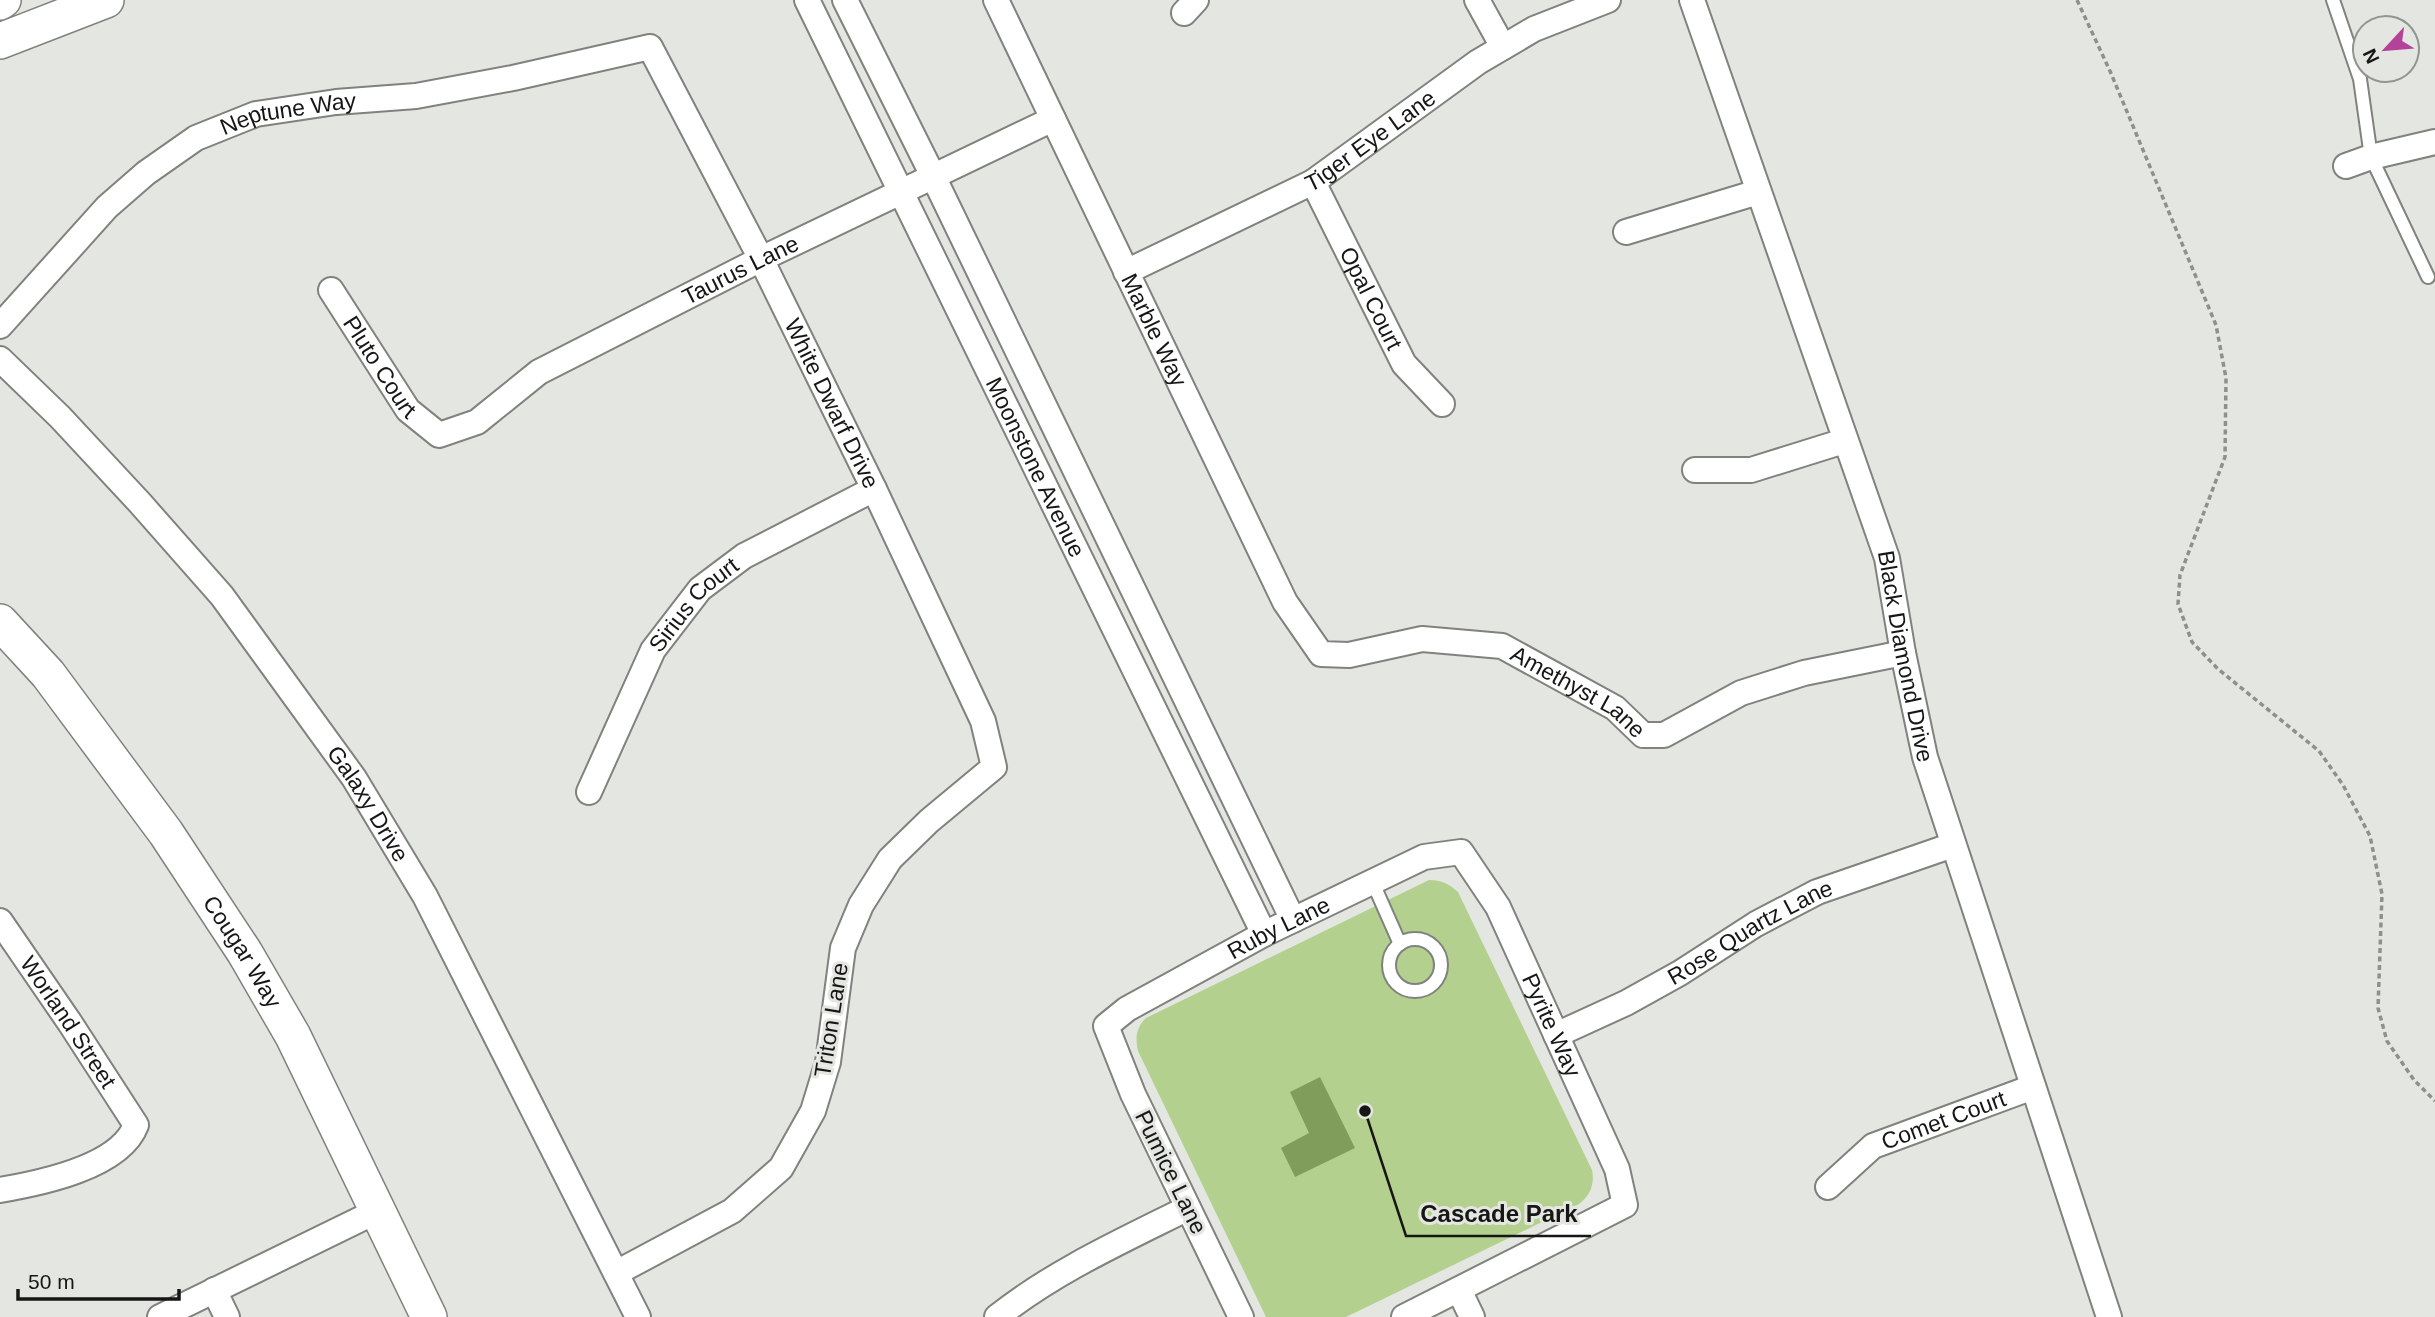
<svg xmlns="http://www.w3.org/2000/svg" width="2435" height="1317" font-family="Helvetica,sans-serif">
	<rect width="100%" height="100%" fill="#e4e7e1"/>
	<path fill="#b3d08e" d="M1429,880C1442,880 1449,884 1458,892L1592,1170C1595,1184 1590,1196 1579,1204L1346,1317H1266L1138,1051C1135,1037 1136,1028 1146,1018Z"/>
	<polygon fill="#819d5b" points="1320,1077 1355,1148 1295,1177 1281,1148 1309,1133 1290,1092"/>
	<g fill="none" stroke-linecap="round" stroke-linejoin="round">
		<g stroke="#80827d" stroke-width="16">
			<g id="lane">
				<polyline points="2333,0 2360,79 2371,157 2428,277"/>
				<polyline points="1373,883 1400,944"/>
				<circle cx="1415" cy="965" r="26"/>
			</g>
		</g>
		<g stroke="#80827d" stroke-width="28">
			<g id="street">
				<path id="s1" d="M807,0L1264,934"/>
				<polyline points="845,0 933,176 1293,920"/>
				<path id="s2" d="M996,0L1285,602L1321,654L1349,655L1422,639L1502,646L1615,708L1643,735H1664L1741,693L1804,673L1903,653"/>
				<polyline points="1477,0 1503,47"/>
				<path id="s3" d="M1692,0L1887,558L1903,653L1925,757L2109,1317"/>
				<polyline points="1184,13 1196,0"/>
				<polyline points="2346,166 2371,157 2435,142"/>
				<path id="s4" d="M1313,182L1404,364L1442,404"/>
				<polyline points="1626,232 1758,192"/>
				<path id="s5" d="M1126,272L1313,182L1478,62L1534,29L1608,0"/>
				<path id="s6" d="M331,290L408,410L439,435L477,422L539,372L761,259L1053,119"/>
				<path id="s7" d="M0,326L107,207L146,173L196,138L256,114L336,102L416,96L513,78L650,47L761,259L874,489L983,721L994,767L929,821L890,859L861,905L843,948L828,1062L813,1111L781,1168L732,1211L616,1273"/>
				<path id="s8" d="M0,359L60,417L140,503L222,596L354,778L425,896L638,1317"/>
				<polyline points="1695,470 1751,470 1844,441"/>
				<path id="s9" d="M589,792L653,650L700,589L744,556L874,489"/>
				<path id="s10" d="M0,921L70,1023L136,1125C120,1167 41,1183 0,1190"/>
				<path id="s11" d="M1556,1035L1626,1003L1680,973L1756,924L1817,892L1953,845"/>
				<path id="s12" d="M1828,1187L1873,1146L2033,1087"/>
				<polyline points="214,1290 227,1317"/>
				<polyline points="1459,1290 1472,1317"/>
				<polyline points="160,1317 377,1211"/>
				<path d="M997,1317C1055,1271 1122,1241 1188,1208"/>
				<path id="s13" d="M1241,1317L1133,1094L1106,1026L1127,1009L1264,934L1424,857L1461,852L1498,907L1617,1169L1625,1205L1404,1317"/>
			</g>
		</g>
		<g stroke="#80827d" stroke-width="38">
			<g id="secondary">
				<polyline points="0,2 3,0"/>
				<polyline points="0,41 106,0"/>
				<path id="s14" d="M0,622L48,674L166,833L245,953L293,1036L429,1317"/>
			</g>
		</g>
		<polyline stroke="#8e908c" stroke-width="3.5" stroke-dasharray="5 3.5" stroke-linecap="butt" points="2077,0 2110,71 2216,325 2226,378 2225,457 2180,575 2178,604 2192,642 2218,669 2319,751 2343,785 2370,836 2382,894 2378,1008 2387,1041 2414,1080 2435,1101"/>
		<use href="#lane" stroke="#fff" stroke-width="12"/>
		<use href="#street" stroke="#fff" stroke-width="24"/>
		<use href="#secondary" stroke="#fff" stroke-width="35"/>
	</g>
	<g text-anchor="middle" stroke-width="6" stroke-linejoin="round" paint-order="stroke">
		<g font-size="23" fill="#161715" stroke="#e4e7e1">
			<text dy="8" stroke="none"><textPath href="#s7" startOffset="369">Neptune Way</textPath></text>
			<text dy="8" stroke="none"><textPath href="#s5" startOffset="278">Tiger Eye Lane</textPath></text>
			<text dy="8" stroke="none"><textPath href="#s6" startOffset="528">Taurus Lane</textPath></text>
			<text dy="8" stroke="none"><textPath href="#s4" startOffset="130">Opal Court</textPath></text>
			<text dy="8" stroke="none"><textPath href="#s2" startOffset="366">Marble Way</textPath></text>
			<text dy="8" stroke="none"><textPath href="#s6" startOffset="91">Pluto Court</textPath></text>
			<text dy="8" stroke="none"><textPath href="#s7" startOffset="1138">White Dwarf Drive</textPath></text>
			<text dy="8" stroke="none"><textPath href="#s1" startOffset="520">Moonstone Avenue</textPath></text>
			<text dy="8" stroke="none"><textPath href="#s9" startOffset="217">Sirius Court</textPath></text>
			<text dy="8" stroke="none"><textPath href="#s3" startOffset="691">Black Diamond Drive</textPath></text>
			<text dy="8" stroke="none"><textPath href="#s2" startOffset="1003">Amethyst Lane</textPath></text>
			<text dy="8" stroke="none"><textPath href="#s8" startOffset="579">Galaxy Drive</textPath></text>
			<text dy="8" stroke="none"><textPath href="#s13" startOffset="520">Ruby Lane</textPath></text>
			<text dy="8" stroke="none"><textPath href="#s11" startOffset="220">Rose Quartz Lane</textPath></text>
			<text dy="8" stroke="none"><textPath href="#s14" startOffset="410">Cougar Way</textPath></text>
			<text transform="translate(831 1020) rotate(-81)" y="8">Triton Lane</text>
			<text dy="8" stroke="none"><textPath href="#s10" startOffset="122">Worland Street</textPath></text>
			<text dy="8" stroke="none"><textPath href="#s13" startOffset="915">Pyrite Way</textPath></text>
			<text dy="8" stroke="none"><textPath href="#s12" startOffset="136">Comet Court</textPath></text>
			<text transform="translate(1171 1172) rotate(64)" y="8">Pumice Lane</text>
		</g>
	</g>
	<path fill="none" stroke="#161715" stroke-width="2.5" d="M1365 1111L1406 1236H1591"/>
	<circle fill="#161715" stroke="#e4e7e1" stroke-width="2.5" cx="1365" cy="1111" r="7"/>
	<g font-size="24" text-anchor="middle" font-weight="bold" fill="#161715" stroke="#e4e7e1" stroke-width="6" stroke-linejoin="round" paint-order="stroke">
		<text x="1499" y="1222">Cascade Park</text>
	</g>
	<g transform="translate(2386 49) rotate(244)"><circle r="33" fill="#e4e7e1" stroke="#92948f" stroke-width="2"/>
	<path d="M0-5L12 26L0 18L-12 26Z" fill="#b4419a"/>
	<text y="-10" font-size="19" font-weight="bold" text-anchor="middle" fill="#161715">N</text>
	</g>
	<path d="M18 1289v10h161v-10" fill="none" stroke="#161715" stroke-width="3.5"/>
	<text x="28" y="1289" font-size="21" fill="#161715" stroke="#e4e7e1" stroke-width="5" paint-order="stroke">50 m</text>
</svg>
